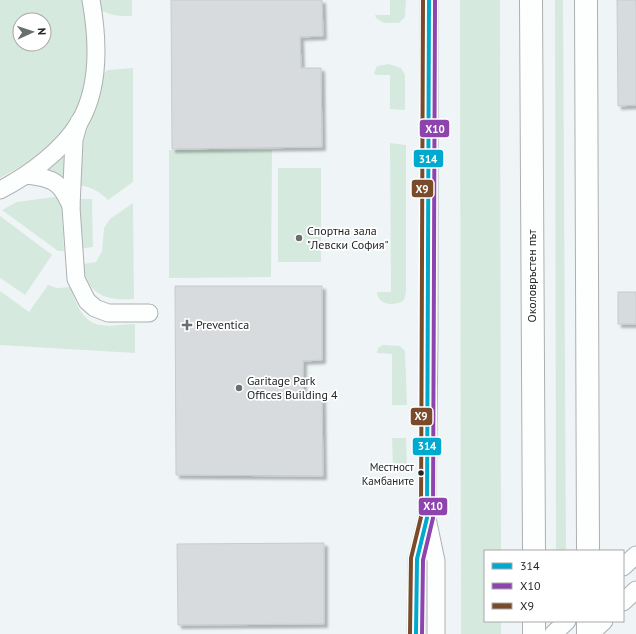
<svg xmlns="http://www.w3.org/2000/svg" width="636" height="634" font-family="'PT Sans',sans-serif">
	<defs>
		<filter id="shadow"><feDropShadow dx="3.5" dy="3.5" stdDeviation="1" flood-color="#0004"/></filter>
	</defs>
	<rect width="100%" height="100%" fill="#eff5f6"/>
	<g fill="#d5e9de" fill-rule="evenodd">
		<path d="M0,0H86C89,16 92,64 88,80C85,93 79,111 73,123C62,144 21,167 0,178ZM20,20H44V44H20Z"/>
		<path d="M97,0H132V16C120,17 110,15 100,10Z"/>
		<polygon points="390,0 406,0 405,17 399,23 384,23 376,18 375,15 390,15"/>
		<polygon points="460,0 500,0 501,551 485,551 485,621 501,621 501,634 461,634"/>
		<polygon points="555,0 563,0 566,551 556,551"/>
		<polygon points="389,64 401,68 405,75 405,110 390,109 390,75 376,75 374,73 377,66"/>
		<path d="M133,68V182L108,200C99,191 91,187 78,185L82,147L104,73L108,70Z"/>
		<path d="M390,143L406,145V292L404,300C395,307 377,305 377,292H391Z"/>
		<polygon points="68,146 65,183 44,170"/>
		<polygon points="169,150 272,150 271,277 169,278"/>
		<rect x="278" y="168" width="43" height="94"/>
		<polygon points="61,196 64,251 58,251 2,210 17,202"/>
		<polygon points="77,199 92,199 93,247 78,249"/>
		<path d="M133,203L134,299C106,301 87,295 83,264L96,262L102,251L104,228L110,219Z"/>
		<polygon points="0,216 52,255 25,295 0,278"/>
		<path d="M48,285L57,288L71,287C74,301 83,323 100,325C111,327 124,324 135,324V353L0,345V291L29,312Z"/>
		<polygon points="383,345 400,346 405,351 407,405 392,405 392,354 377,353 378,348"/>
		<polygon points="392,438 406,438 407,467 405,471 401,473 393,469"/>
	</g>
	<g fill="#d8dbdd" stroke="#c7cccd" filter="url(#shadow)">
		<polygon points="171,0 322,0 323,36 300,37 301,68 321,68 322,147 172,149"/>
		<polygon points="617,0 636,0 636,105 618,106"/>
		<polygon points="175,286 322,286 322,360 303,361 303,398 322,397 323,476 176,475"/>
		<rect x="618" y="292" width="18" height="32"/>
		<polygon points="324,543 324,624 178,625 177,544"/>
	</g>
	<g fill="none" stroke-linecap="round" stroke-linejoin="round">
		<g stroke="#acb0b1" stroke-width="19">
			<g id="street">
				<polyline points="429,0 429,337 427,518 436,561 436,634"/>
				<polyline points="79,122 74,140 71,207 76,279 87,301 95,308 108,313 149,313"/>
				<path d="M27,175C53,178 61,182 71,206"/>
				<path d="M0,190C29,175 62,151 79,123C100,88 98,39 91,0"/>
				<polyline points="623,567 636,555"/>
				<polyline points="623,602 636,590"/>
				<polyline points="416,634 417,559 426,522"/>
				<polyline points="553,634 567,621"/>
				<polyline points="590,634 604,621"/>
			</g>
		</g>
		<g stroke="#acb0b1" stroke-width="24">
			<g id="highway">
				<polyline points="531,0 534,551"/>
				<polyline points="586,0 588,551"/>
				<polyline points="534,621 534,634"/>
				<polyline points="588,621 588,634"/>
			</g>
		</g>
		<use href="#street" stroke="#fdfefe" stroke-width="17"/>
		<use href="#highway" stroke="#fdfefe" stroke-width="22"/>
		<g stroke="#fff" stroke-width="7">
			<polyline id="bus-1" points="416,634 417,559 427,518 429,0"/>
		</g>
		<g stroke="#fff" stroke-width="7">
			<polyline id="bus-2" points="422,634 423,560 433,518 435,0"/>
		</g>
		<g stroke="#fff" stroke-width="7">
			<polyline id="bus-3" points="410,634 411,558 421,517 423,0"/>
		</g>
		<use href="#bus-1" stroke="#00a9ce" stroke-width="4"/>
		<use href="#bus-2" stroke="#8e44ad" stroke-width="4"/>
		<use href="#bus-3" stroke="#7a4b2a" stroke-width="4"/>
	</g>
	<g fill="#6a6e6f" stroke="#fff" stroke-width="1.5">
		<circle cx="299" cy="238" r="4"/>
		<path d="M185 319h4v4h4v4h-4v4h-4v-4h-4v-4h4z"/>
		<circle cx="239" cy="388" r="4"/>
	</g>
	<circle fill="#222627" stroke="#fff" stroke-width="1.5" cx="421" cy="473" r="3.5"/>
	<g text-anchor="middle" stroke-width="3.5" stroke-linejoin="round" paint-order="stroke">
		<g font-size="11" fill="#222627" stroke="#fff" text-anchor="end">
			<text x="414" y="471">Местност<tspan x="414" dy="14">Камбаните</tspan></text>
		</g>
		<g font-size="12" fill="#222627" stroke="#fff" text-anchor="start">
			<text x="307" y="235">Спортна зала<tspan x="307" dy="14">"Левски София"</tspan></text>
			<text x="196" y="329">Preventica</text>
			<text x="247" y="385">Garitage Park<tspan x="247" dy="14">Offices Building 4</tspan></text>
		</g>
		<g font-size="12" fill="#222627" stroke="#fff">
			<text transform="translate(532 276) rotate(-90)" y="4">Околовръстен път</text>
		</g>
	</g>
	<g stroke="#fff" stroke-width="1.5">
		<rect x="419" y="119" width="31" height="19" rx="4" fill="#8e44ad"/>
		<rect x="413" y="149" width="31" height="19" rx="4" fill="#00a9ce"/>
		<rect x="411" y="179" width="23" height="19" rx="4" fill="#7a4b2a"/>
		<rect x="410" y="407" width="23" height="19" rx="4" fill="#7a4b2a"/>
		<rect x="412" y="437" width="30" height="19" rx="4" fill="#00a9ce"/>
		<rect x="418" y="497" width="30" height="19" rx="4" fill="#8e44ad"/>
	</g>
	<g font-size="11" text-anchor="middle" font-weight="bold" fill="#fff">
		<text x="435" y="133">Х10</text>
		<text x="428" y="163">314</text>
		<text x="422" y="193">Х9</text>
		<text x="421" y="420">Х9</text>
		<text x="427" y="450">314</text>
		<text x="433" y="510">Х10</text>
	</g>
	<rect x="484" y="550" width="140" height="72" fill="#ffffff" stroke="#a7a8a9"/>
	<rect x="492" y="563" width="20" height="6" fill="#00a9ce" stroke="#a7a8a9"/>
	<text x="520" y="570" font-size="12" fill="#222627">314</text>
	<rect x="492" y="583" width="20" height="6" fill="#8e44ad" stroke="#a7a8a9"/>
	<text x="520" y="590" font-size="12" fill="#222627">Х10</text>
	<rect x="492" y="603" width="20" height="6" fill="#7a4b2a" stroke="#a7a8a9"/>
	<text x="520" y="610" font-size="12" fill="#222627">Х9</text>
	<g transform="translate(32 32) rotate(87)"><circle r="19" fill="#ffffff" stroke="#a7a8a9"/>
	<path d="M0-3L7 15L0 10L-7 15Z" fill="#6a6e6f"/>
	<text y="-6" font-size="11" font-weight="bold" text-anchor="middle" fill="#222627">N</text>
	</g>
</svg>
